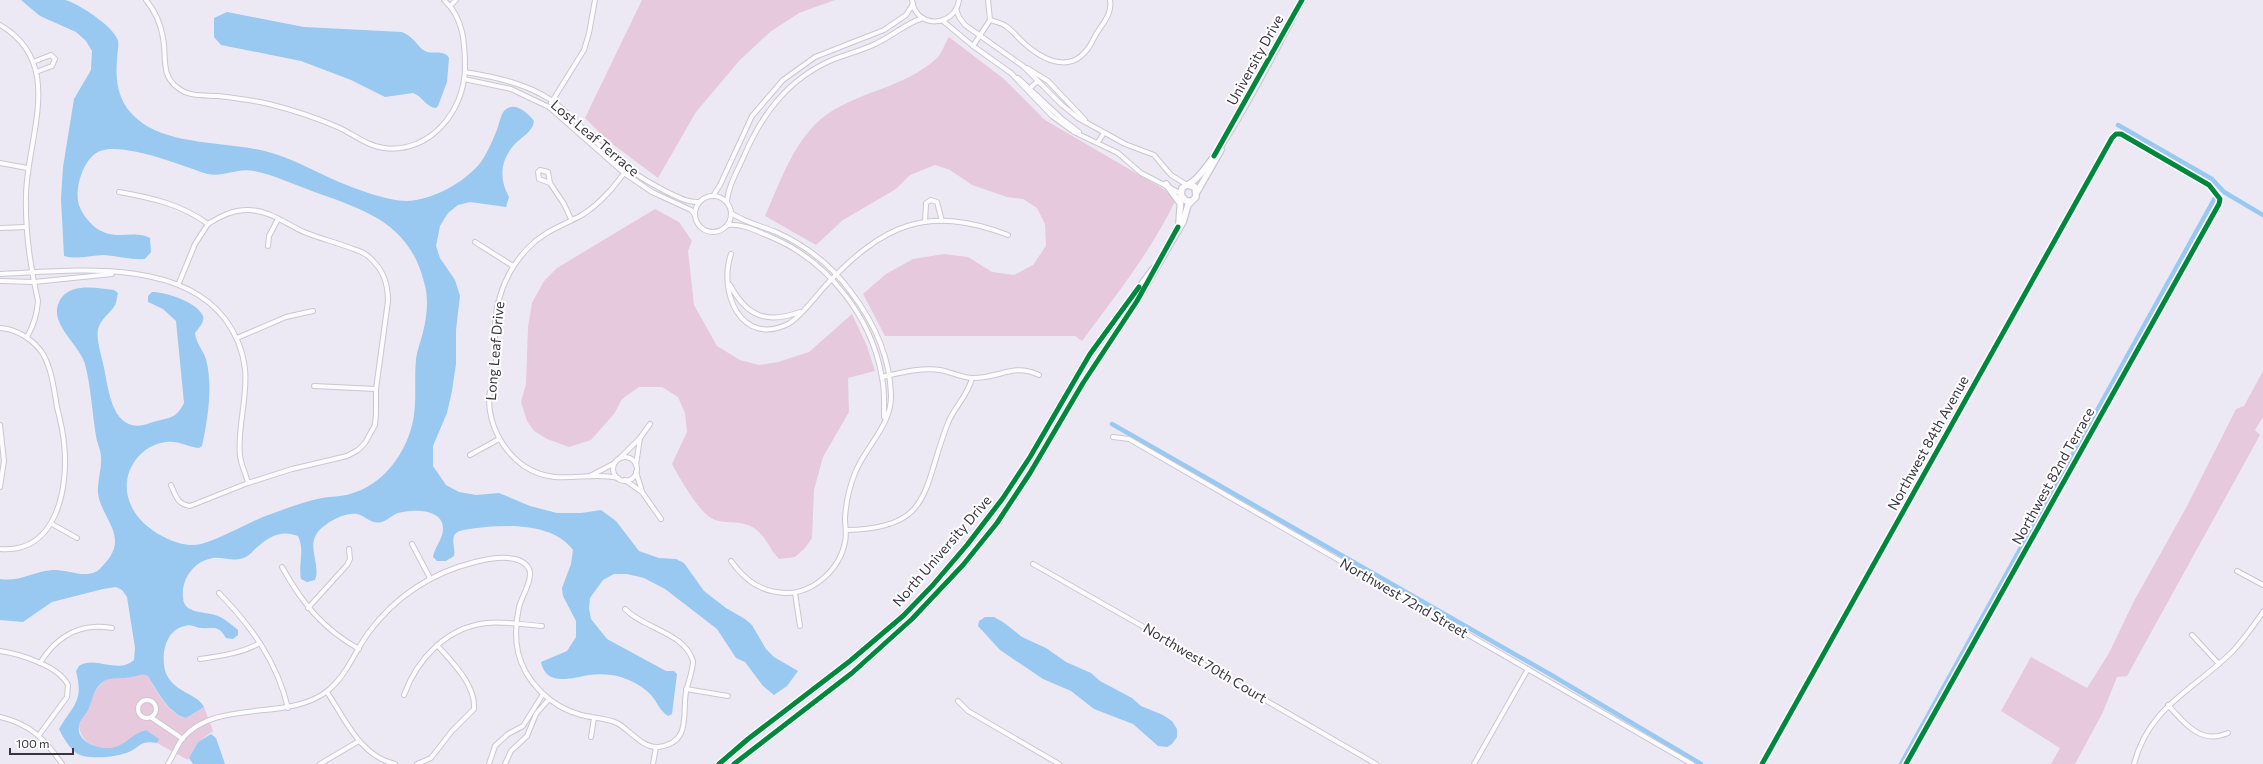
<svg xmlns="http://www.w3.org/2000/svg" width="2263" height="764" font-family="Commissioner,sans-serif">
	<rect width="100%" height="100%" fill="#ece9f5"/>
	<g fill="#e6c9dc">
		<polygon points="642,0 835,0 799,13 770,32 739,61 696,112 658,178 607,140 585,118"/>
		<path d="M949,37L1004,79L1045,120L1177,197C1153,249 1116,295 1082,341L1075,336H885L863,294L886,274L913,259L944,254L968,257L992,272L1014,275L1033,265L1046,246L1045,224L1037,208L1023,199L1007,197L972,185L950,170L935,165L910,175L896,189L843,220L816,245L765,216C780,183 792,144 821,119C855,91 904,89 937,58C942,53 945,43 949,37Z"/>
		<path d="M655,209L679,222L692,241L688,251L694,305L717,346L740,360L759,365L778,362L809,352L852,314L867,346L875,371L848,378L849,412L823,457L814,490L812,538L805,548L795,557L779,559C769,549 766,536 754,528C742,520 727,524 715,520C700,515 679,477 672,464L687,432L685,413L678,397L662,387H639L622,399L614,414L591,440L569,447L547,439L534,431L527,421L521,402L526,384L528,327L532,303L544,281L557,268Z"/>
		<polygon points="2263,371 2263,417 2255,430 2260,435 2127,676 2117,677 2103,712 2075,764 2051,764 2060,748 2001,711 2031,657 2087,688 2109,653 2134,601 2186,508 2236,409 2244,406"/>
		<path d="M142,674L148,676C156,691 169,715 186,718L204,707L213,731L198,742L188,760L157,743L158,739L146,730C136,732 134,738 125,743C108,754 80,747 79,725C86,713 95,685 106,680C117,676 131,678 142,674Z"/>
	</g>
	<g fill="#99c9f0">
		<path d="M21,0C35,0 52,0 65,0C78,3 116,28 118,41C119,47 117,55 117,61C115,83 119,103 136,118C169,148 233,140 275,154C297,161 318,173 339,182C356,189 388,201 406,201C433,200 464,183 481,162C487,153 492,142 496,132C499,126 500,116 504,111C514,100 528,113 534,121C533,132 521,137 514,145C500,161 499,179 509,197L506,207L470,202L458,205L448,213L440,226L436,246L440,258L455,280L460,296L456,330V364L452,391L447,413L433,446V466L446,485L459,492L476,495L499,493L530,506L557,513H581L601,510L616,521L639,551L659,558L676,559L684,563L704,591L726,608L745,619L752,625L766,649L774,657L798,671L787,686L774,695L763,686L745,662L736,658L717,629L665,589L644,578L627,574H614L603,580L590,598L589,608L591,619L607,639L666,671H674L677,674L672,714L668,716C659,710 658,703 651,695C642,685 624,676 611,675C604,674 596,674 589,675C572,678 546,687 541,662L567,651L576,637V621L563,596L562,588L571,564L573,550C554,523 506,524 477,528C471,529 461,529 456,533C450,539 456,549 454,556L446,561H437L433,557C435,546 443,539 443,529C444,508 411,509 398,513C392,515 388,520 382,522C371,525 366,516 357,514C344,512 325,523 317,533C307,548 321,565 315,580L307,582L301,579C298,563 305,551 298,536C281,529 268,537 255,549C252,552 248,557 243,558C233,562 223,557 213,558C194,561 181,579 183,598C184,615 207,611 218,616C225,619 231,624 238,630V635L233,639L226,638C218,624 214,629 200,628C195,627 190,624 185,626C168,629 162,649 164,665C167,692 197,692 204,707L186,718C169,714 157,691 148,676C141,673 138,676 131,677C123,679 111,677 104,681C93,689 93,699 88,710C85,715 80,720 79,726C76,741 97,749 109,748C125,747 132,733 146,730L159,739L157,743C141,740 141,746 129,752C117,757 85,761 75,752C68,746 63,737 59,729C73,705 84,702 76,671L79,666C96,655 117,675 134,660L135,648L127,597L122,590L116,587L103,589L52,602L23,622L0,620V579C21,582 34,571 53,570C66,569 83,578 95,572C99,571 103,565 106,562C129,536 101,518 98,493C97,481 102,469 101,457C101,450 97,443 96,436C92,412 91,387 85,364C79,343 44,321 62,297C73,283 98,288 114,290L118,293C117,296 117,301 115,305C110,314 101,318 98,329C96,341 102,356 104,368C109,392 113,437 150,423C167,417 175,421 184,403L176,321L163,309L148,302V296L152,292C166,292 197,302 203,316C205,322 198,329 195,333C196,343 203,350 206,359C213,385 208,419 202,446L199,448C188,447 178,440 166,442C139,445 120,474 129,500C134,518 152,532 168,539C177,543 190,547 201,544C220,539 244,525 263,517C282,510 302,502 322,498C331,496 341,497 350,494C383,485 406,454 413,421C417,401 414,380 416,359C417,350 421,341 423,332C427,316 429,298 424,282C409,222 364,210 312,191C293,184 274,175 254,171C236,167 222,179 204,173C181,165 123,142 100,151C83,158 74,189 79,205C82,214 89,222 96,228C116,242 134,229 150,238L151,252L145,259C131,260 118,256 104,255C91,255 78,260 64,256L61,199L63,167L74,99L91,70L92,51L86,41L76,32L40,16Z"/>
		<path d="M227,12L304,27L402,32C415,37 418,48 425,51C432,55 444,49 449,58L447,82L438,106L436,108C427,108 422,96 413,93L385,97L351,80L301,61L221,45L214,37V18Z"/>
		<polygon points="985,617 994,617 1003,622 1022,637 1046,648 1066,662 1091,673 1100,681 1132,698 1141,706 1163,715 1172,721 1177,729 1177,737 1172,744 1167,747 1158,746 1133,724 1094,709 1071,691 1043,679 1000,650 978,626 979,621"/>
		<polygon points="211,734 216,738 225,764 193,764 189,758 198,742"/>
	</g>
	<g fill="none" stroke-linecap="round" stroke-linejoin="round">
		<g stroke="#99c9f0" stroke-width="4.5">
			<polyline points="2118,125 2212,179 2224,192 2263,215"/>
			<polyline points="1112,424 1553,676 1701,764"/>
			<polyline points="1901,764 2216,196"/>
		</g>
		<g stroke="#cac7d3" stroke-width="6">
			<g id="minor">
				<path d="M146,0C155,11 161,25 163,38C167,57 160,75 178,88C190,97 204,95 218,96C235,98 252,100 269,104C293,110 317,118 340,128C354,135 368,146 384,148C429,154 464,112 465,69C465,44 464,18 444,0"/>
				<path d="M912,0C915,29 955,28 959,0"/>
				<polyline points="450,6 456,0"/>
				<polyline points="956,9 959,17 965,25 1023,66 1062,105 1078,118 1125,144 1154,155 1171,175 1187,185"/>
				<path d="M990,20C996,22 1003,23 1007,27C1014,32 1019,39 1025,44C1050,66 1078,73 1094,38C1100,26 1113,15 1110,0"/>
				<polyline points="943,21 973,46 1011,73 1052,116 1074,132 1118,153 1141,173 1180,193"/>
				<path d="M0,25C66,63 27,137 26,195C25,231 30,266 38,301C37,315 34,325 27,337"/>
				<polyline points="973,46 990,20 988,0"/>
				<polyline points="33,62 51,55 55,59 52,66 36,72"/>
				<polyline points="1027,68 1048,81 1085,120"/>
				<path d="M465,72C495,77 525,83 551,100C570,113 584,130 600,146C619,164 642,179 665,191C676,196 687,203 699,202"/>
				<polyline points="1018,78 1061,118 1079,132"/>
				<polyline points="464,79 511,89 549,107 624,173 652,192 691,210 695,215"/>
				<polyline points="1030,88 1038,81"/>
				<polyline points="551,103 584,50 589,33 595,0"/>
				<polyline points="1098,142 1104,133"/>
				<polyline points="0,163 27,168"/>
				<polyline points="550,183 539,179 538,172 540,170 548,172 550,183 564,204 571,219"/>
				<path d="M119,192C152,198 181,204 208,224C221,216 232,210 248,210C269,210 286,224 304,232C321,239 339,243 356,250C363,252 370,257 374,262C384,272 388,287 388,301L376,389V414L375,425L365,443L358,450L347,456L292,469L248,483L190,506C177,504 176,496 171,485"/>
				<circle cx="713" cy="214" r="18"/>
				<polyline points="713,196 720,185 752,116 783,80 815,57 884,30 906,15 913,4"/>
				<path d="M727,202C728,186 738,170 744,156C762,114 788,79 832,60C846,54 861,51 875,44C891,37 906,23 923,18"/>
				<polyline points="925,222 926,203 931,200 937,202 942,221"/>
				<path d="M728,225C742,223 759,232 771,237C828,261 872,317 882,378C885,391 884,404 884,417"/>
				<polyline points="0,228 26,227"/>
				<polyline points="475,242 513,266"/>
				<polyline points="268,246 269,236 278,219"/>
				<path d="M731,254C718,292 741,347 788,324C800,318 816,296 826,285C883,225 926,204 1008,235"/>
				<path d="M0,274C70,271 178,257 225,319C236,334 243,351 245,369C248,398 237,427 240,456C241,465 246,474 248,483"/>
				<polyline points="0,281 34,282 112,274"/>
				<polyline points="179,283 195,244 208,224"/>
				<path d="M730,285C747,317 767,324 800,312"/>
				<path d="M0,328C17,329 34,340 43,354C52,370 54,389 57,407C60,419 63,431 64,443C69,487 57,554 0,549"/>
				<polyline points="237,338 286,317 313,311"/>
				<path d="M882,377C900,373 922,367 940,370C951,372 962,378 973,378C1001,378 1012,363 1039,375"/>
				<polyline points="314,386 376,389"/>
				<polyline points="0,425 4,461 0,487"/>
				<polyline points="1113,437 1129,439 1692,764"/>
				<polyline points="470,455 499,439"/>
				<circle cx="625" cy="469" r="12"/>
				<polyline points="620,458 640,438 650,424"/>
				<polyline points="636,465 640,438"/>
				<polyline points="636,472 642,491"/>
				<polyline points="590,476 615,463"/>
				<path d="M618,478C585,470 557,488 524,466C503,451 489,426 489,399C490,386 495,374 496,360C496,348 494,336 495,324C497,296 508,269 528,248C544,231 562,226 582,215C601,203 614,187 628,168"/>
				<polyline points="625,480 642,492 661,519"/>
				<polyline points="52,524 77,538"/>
				<path d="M846,530C934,529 922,488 948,423C954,407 968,396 972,378"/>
				<polyline points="412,544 430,578"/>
				<path d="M731,561C745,580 760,592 786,593C814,593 840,569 845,542C847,534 845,526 845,518C846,502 849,488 855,473C865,447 892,425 891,395C890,357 873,321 851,292C832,266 805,245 776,232C761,226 744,222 731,213"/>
				<polyline points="1033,564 1172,643 1201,663 1376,764"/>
				<path d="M282,567C302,603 323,629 359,649"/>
				<polyline points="2237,571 2263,585"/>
				<path d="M219,593C252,627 277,662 288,708"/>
				<polyline points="795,593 800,626"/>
				<polyline points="308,608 347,565 350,559 349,549"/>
				<polyline points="2192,635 2219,664"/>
				<path d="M0,651C20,654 59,666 68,685L67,697L39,735"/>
				<path d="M200,659C221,656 242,653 260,643"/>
				<path d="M40,663C56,637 80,622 112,628"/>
				<polyline points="686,689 728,696"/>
				<path d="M327,692C345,719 360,756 395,764"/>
				<path d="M404,695C417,659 447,627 487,623C505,621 524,625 542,626"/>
				<circle cx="147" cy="709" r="9"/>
				<polyline points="958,701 968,711 1059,764"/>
				<path d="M2168,705C2185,724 2201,745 2228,733"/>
				<path d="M0,717C30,724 45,739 62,764"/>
				<polyline points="152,718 183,739"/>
				<polyline points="591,737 594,718"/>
				<path d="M168,764C173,756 177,746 182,739C216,698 285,722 326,692C347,676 354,652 369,632C396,596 431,573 475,562C487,559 503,556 515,559C544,567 523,591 519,607C516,621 515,638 518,652C525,682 551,707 581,715C593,718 606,718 617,723C630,730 642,748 658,747C692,743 682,714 686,692C688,682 693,671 693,661C684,632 644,629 625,609"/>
				<polyline points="320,764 359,741"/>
				<path d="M417,764L431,758L452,731L474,709C476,685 452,662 437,645"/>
				<polyline points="489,764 495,746 508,734 523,726 543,694"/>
				<polyline points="505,764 511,751 527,736 536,714 549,699"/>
				<polyline points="653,764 656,747"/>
				<polyline points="1474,764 1528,669"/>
				<polyline points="1762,764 2112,138 2116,134 2121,134 2209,185 2220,199 2219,204 1906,764"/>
				<path d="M2134,764C2149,706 2194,690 2233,651C2244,639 2254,625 2263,612"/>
			</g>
		</g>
		<g stroke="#cac7d3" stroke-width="8">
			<g id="secondary">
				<polyline points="1166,184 1180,203"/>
				<path d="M1189,184C1215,171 1284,33 1302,0"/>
				<polyline points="1197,192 1221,150"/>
				<polyline points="1179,223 1181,196"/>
				<polyline points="719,764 748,739 850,661 903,616 932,586 967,545 1003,498 1030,457 1090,354 1153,269"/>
				<polyline points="734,764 852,673 912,619 963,565 997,523 1030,473 1083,383 1137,301 1183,222 1188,205 1196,197 1195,187 1187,185 1182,188 1181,195 1186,201 1191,201"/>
			</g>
		</g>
		<use href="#minor" stroke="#fcfcfe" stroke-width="4"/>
		<use href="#secondary" stroke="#fcfcfe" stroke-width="5.5"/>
		<g stroke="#fff" stroke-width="8">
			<g id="cycleway">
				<polyline points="1214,156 1302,0"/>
				<polyline points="719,764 748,739 850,661 903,616 932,586 967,545 1003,498 1030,457 1090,354 1139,287"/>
				<polyline points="734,764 852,673 912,619 963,565 997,523 1030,473 1083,383 1137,301 1178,227"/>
				<polyline points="1762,764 2112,138 2116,134 2121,134 2209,185 2220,199 2219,204 1906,764"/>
			</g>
		</g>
		<use href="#cycleway" stroke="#00873e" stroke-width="5"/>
	</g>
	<g text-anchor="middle" stroke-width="4" stroke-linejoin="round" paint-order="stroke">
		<g font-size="14" fill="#383543" stroke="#fff">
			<text transform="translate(1255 60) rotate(-61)" y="5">University Drive</text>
			<text transform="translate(595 138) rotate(40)" y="5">Lost Leaf Terrace</text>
			<text transform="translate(495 351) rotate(-85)" y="5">Long Leaf Drive</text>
			<text transform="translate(1928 443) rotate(-61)" y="5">Northwest 84th Avenue</text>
			<text transform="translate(2053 476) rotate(-61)" y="5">Northwest 82nd Terrace</text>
			<text transform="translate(942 551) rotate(-49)" y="5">North University Drive</text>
			<text transform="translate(1404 598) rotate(30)" y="5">Northwest 72nd Street</text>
			<text transform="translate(1205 663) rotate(31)" y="5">Northwest 70th Court</text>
		</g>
	</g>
	<path d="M10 748v6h63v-6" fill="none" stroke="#383543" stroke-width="2"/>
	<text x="16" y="748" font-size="12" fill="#383543" stroke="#ffffff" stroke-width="3" paint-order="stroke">100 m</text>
</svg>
